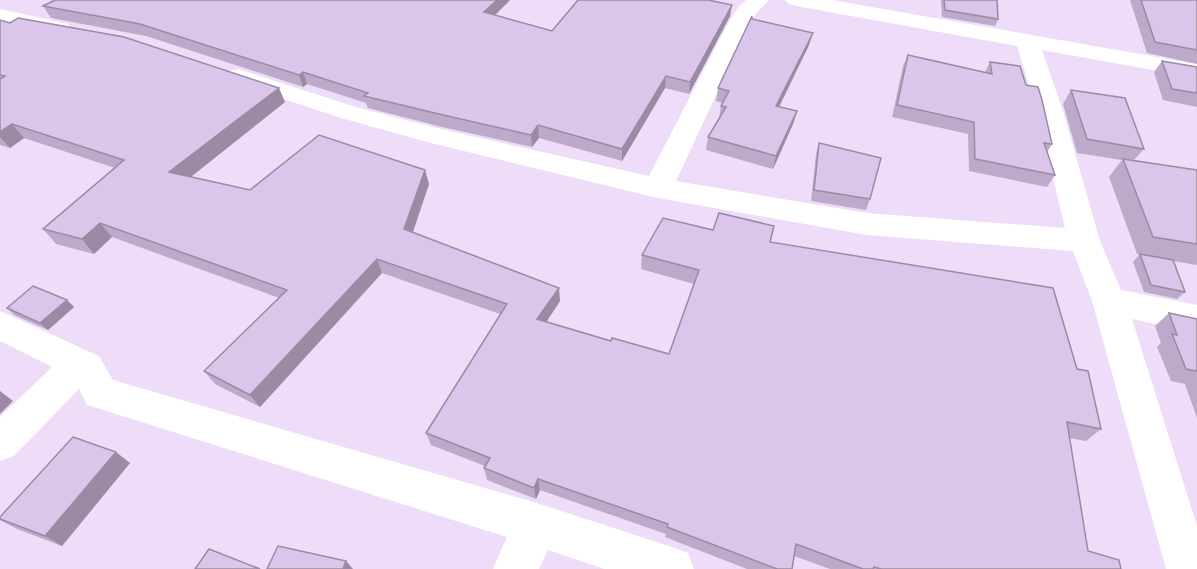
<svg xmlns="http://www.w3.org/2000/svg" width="1197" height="569" font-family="Raleway,sans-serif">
	<rect width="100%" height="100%" fill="#eedcf8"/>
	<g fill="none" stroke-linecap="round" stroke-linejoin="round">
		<g fill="#fff" fill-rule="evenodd">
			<polygon points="746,0 769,0 755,15 746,31 676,181 867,213 1065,228 1037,111 1017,46 796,6 789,4 785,0 832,0 1197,64 1197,78 1042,50 1063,111 1100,241 1121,290 1197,305 1197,333 1132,319 1197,526 1197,569 1166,569 1092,301 1073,251 867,235 658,198 431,143 341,118 229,81 226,76 229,71 238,69 359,108 441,129 649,176 724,31 738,7"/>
			<polygon points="0,9 68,24 71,29 68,34 60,36 0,21"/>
			<polygon points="0,311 99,356 113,380 537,503 672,547 688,553 694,569 604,569 548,550 539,569 493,569 507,537 100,409 87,405 79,389 14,456 0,461 0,417 52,367 0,341"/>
		</g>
	</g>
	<g fill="#bda9c9">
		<polygon points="55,0 510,0 495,15 552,31 730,16 689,94 665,88 622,161 539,138 532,147 442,127 368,108 366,103 307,84 303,87 146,36 51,18 43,6"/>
		<polygon points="941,0 997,0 998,19 995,26 942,17"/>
		<polygon points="1130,0 1197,0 1197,64 1147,53"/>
		<polygon points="752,19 809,45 779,107 797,111 793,124 773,169 706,150 708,137 719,118 721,106 723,103 716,101 718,88"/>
		<polygon points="0,20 285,102 191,177 250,190 429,184 413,232 560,301 546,322 596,337 669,354 694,284 641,269 642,255 713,230 770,242 1077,369 1101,429 1086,441 1069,438 1088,551 1121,569 830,569 794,556 792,569 747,569 665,537 666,534 540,490 536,499 487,480 484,468 485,466 431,445 426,433 500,314 382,273 260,407 215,384 204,371 279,298 112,237 94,254 56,244 43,229 115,168 24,138 10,148 0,145"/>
		<polygon points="908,55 985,72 990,62 1026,85 1052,144 1047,152 1055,175 1047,187 969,171 968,134 892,117 903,66"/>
		<polygon points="1162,61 1197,67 1197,107 1163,100 1154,72"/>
		<polygon points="1071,90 1144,149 1134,160 1197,170 1197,265 1173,261 1185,292 1177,299 1144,292 1133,262 1139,255 1137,254 1109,177 1122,160 1077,153 1063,104"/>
		<polygon points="819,143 870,199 866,210 811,201 816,154"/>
		<polygon points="67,300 74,307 48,330 14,315 7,308"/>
		<polygon points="1169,313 1197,319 1197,418 1185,384 1171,381 1157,347 1161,343 1155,326"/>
		<polygon points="130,463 62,546 17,529 0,520"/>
	</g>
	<g fill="#9a8aa4">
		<polygon points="497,0 510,0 486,24 484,12"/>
		<polygon points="732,5 730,16 689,94 690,82"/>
		<polygon points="813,33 809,45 773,119 776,106"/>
		<polygon points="303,72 307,84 303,87 299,75"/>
		<polygon points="666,76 665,88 622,161 622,149"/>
		<polygon points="279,88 285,102 179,186 169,172"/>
		<polygon points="797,111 793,124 773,169 776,156"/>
		<polygon points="12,124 24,138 10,148 0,137 0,132"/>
		<polygon points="538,125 539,138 532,147 531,135"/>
		<polygon points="425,170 429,184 409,243 404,229"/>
		<polygon points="100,223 112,237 94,254 82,239"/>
		<polygon points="377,259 382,273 260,407 250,395"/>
		<polygon points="559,288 560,301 539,333 537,319"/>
		<polygon points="67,300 74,307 48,330 40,323"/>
		<polygon points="0,391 13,401 0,414"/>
		<polygon points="116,452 130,463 62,546 45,536"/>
		<polygon points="538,479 540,490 536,499 534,488"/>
		<polygon points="346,561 353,569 343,569"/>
	</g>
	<g fill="#dcc5ea" stroke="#9a8aa4" stroke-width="1.5">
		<polygon points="55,0 497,0 484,12 552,31 578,0 708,0 732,5 690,82 666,76 622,149 538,125 531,135 439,114 364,96 368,93 303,72 299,75 140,24 43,6"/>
		<polygon points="944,0 997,0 998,19 945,10"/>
		<polygon points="1141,0 1197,0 1197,50 1155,42"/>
		<polygon points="752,16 752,19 813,33 776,106 797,111 776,156 708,137 726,107 721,106 729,91 718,88"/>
		<polygon points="18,18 124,37 279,88 169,172 250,190 319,135 425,170 404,229 559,288 537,319 611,341 612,338 669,354 699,270 642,255 663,218 713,230 719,213 774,226 770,242 1053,288 1077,369 1088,371 1101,429 1067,422 1088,551 1119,560 1121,569 881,569 874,567 873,569 863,569 796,544 792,569 777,569 667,527 668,524 538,479 534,488 484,468 490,458 426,433 507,304 377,259 250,395 204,371 287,290 100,223 82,239 43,229 124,160 12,124 0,132 0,79 5,76 0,75 0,20 10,23"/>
		<polygon points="908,55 992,74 990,62 1020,66 1026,85 1038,87 1042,100 1052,144 1044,143 1055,175 975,159 974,122 897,105"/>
		<polygon points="1162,61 1197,67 1197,93 1172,89"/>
		<polygon points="1071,90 1125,98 1144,149 1087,139"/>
		<polygon points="819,143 881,158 870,199 814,190"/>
		<polygon points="1123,159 1197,170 1197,244 1153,237"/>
		<polygon points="1140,254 1173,260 1185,292 1151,285"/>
		<polygon points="33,286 67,300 40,323 7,308"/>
		<polygon points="1169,313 1197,319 1197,371 1186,369 1172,334 1177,335"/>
		<polygon points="73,437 116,452 45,536 0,519 0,517"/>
		<polygon points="278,546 346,561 343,569 344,569 267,569"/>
		<polygon points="209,549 260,569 195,569"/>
	</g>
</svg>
